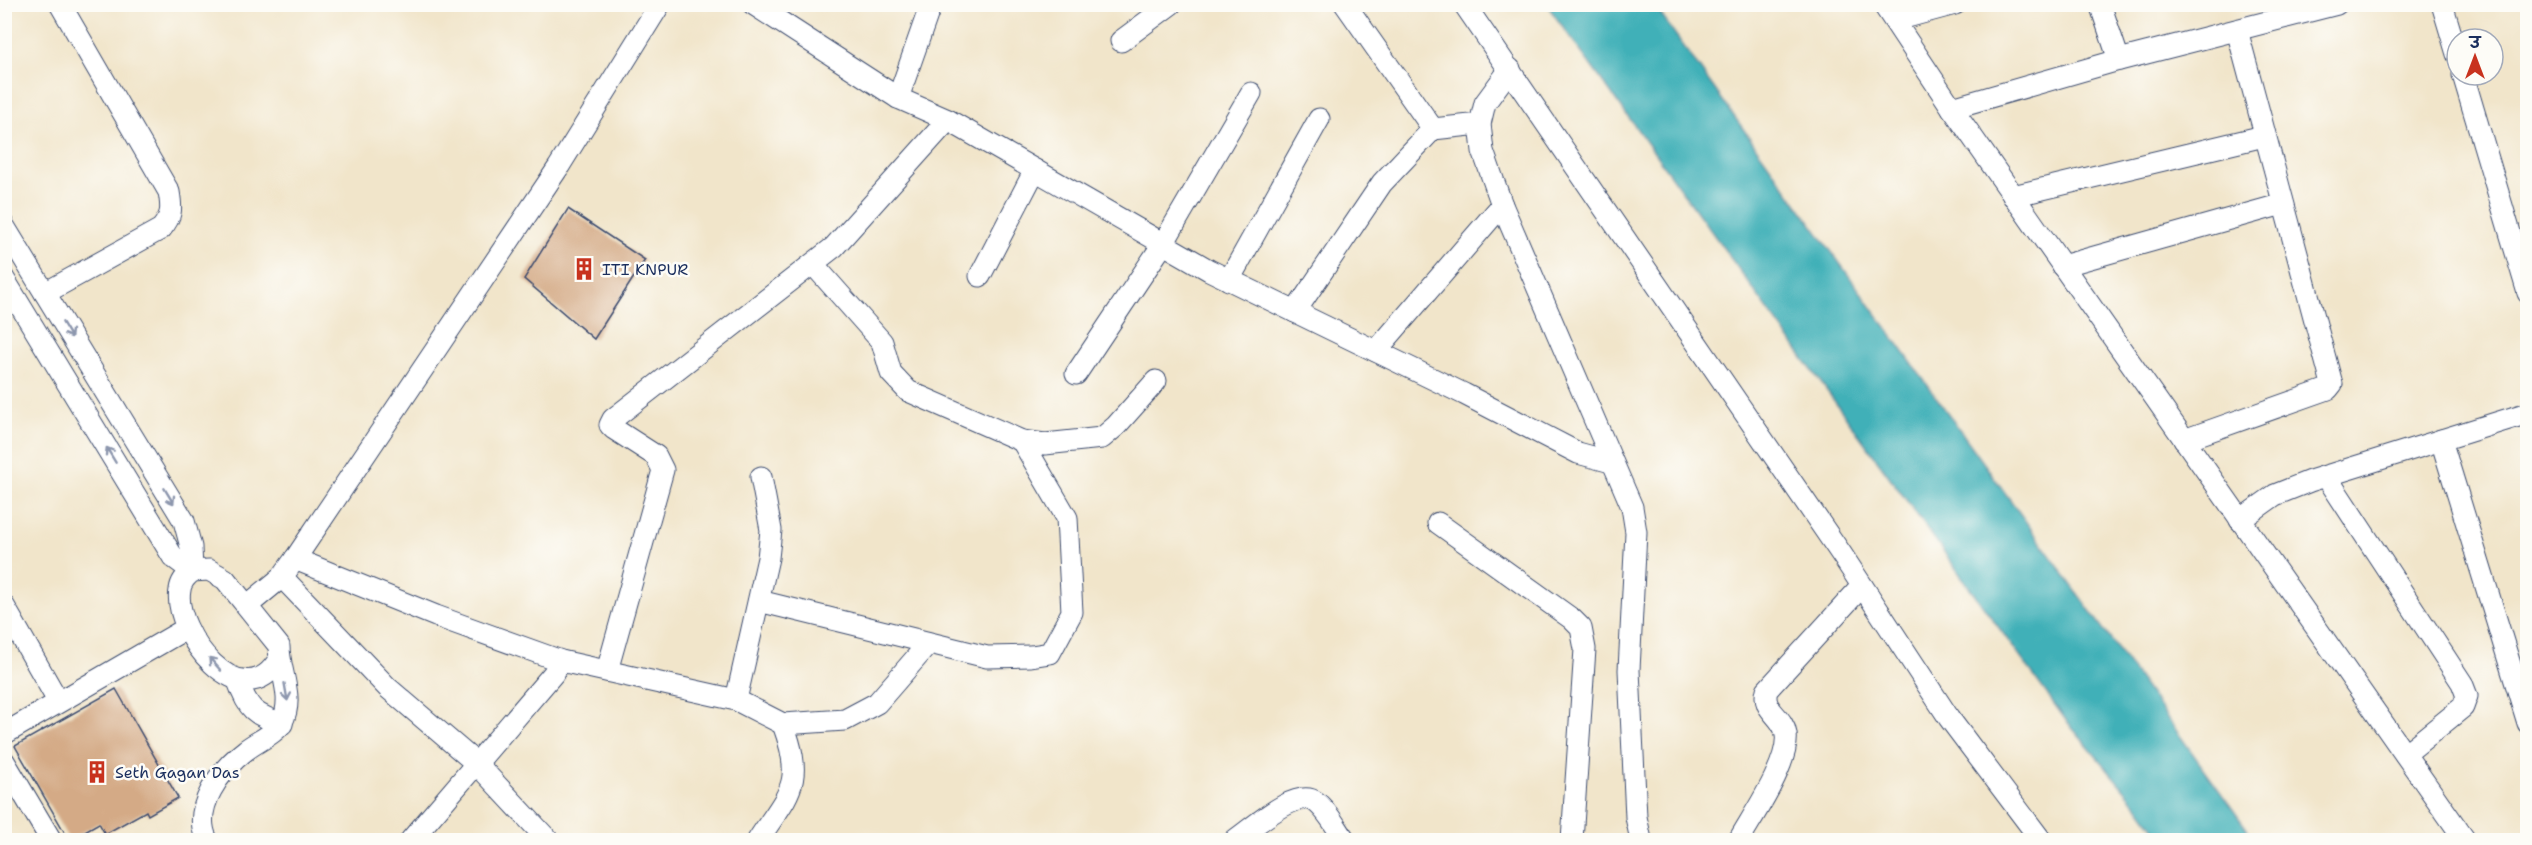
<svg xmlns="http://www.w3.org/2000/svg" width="2532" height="845" font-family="'Shantell Sans','Playpen Sans Deva',sans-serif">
	<rect width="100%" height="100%" fill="#fdfcf7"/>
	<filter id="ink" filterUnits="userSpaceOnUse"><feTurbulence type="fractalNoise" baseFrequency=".0167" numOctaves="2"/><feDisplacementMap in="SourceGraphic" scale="12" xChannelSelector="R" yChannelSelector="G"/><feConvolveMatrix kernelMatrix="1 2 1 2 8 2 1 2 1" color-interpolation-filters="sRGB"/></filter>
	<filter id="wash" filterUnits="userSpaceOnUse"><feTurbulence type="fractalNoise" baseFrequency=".008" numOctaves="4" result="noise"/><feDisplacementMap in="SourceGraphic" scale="24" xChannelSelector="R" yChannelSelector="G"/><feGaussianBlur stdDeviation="1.35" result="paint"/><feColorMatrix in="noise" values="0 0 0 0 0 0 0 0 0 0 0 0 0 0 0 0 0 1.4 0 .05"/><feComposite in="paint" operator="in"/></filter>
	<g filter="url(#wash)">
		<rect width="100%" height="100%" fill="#f1e5ca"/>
		<polygon fill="#3fb0b8" stroke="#2d708b" stroke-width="1.5" points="1547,5 1654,5 2255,840 2163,840 2139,807 2068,723"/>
		<g id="blocks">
			<g fill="#d4aa86">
				<polygon points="568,209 645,260 594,339 524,279"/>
				<polygon points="116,689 178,798 148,815 146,811 105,834 99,823 69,840 15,746"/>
			</g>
		</g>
	</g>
	<g filter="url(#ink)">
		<use href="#blocks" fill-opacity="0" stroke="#3b4a6e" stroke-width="1.5"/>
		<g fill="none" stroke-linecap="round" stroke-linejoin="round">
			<g stroke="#3b4a6e" stroke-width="23">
				<g id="minor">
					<polyline points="753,4 898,98 948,120 1209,270 1464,394 1578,453 1611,462"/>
					<polyline points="1345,4 1433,129"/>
					<polyline points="1464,4 1842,555 1949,718 2041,840"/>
					<polyline points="1883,4 1952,108 2465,840"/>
					<polyline points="2100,4 2119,60"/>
					<polyline points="2442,4 2457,54"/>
					<polyline points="1896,20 1955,4"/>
					<polyline points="1121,41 1171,4"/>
					<polyline points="1510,69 1485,103 1480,124 1483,151 1502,205 1632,507 1636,532 1629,670 1636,817 1641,840"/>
					<polyline points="2463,75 2528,293"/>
					<polyline points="898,98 931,4"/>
					<polyline points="1952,108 2119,60 2337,4"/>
					<polyline points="2013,196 2264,136"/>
					<path d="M4,226L184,521L191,547L192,571C186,577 181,581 180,590C172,631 242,722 279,659"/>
					<polyline points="813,264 882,342 891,373 908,391 1022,441 1045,444 1102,438 1116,426 1156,381"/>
					<polyline points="2062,266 2283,204"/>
					<polyline points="980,276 1035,170"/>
					<path d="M4,279L173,557L192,571L209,570L225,579L279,646C279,672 295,697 282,722C277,733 256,742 246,750C221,769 191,808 207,840"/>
					<polyline points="1229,280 1319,119"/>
					<path d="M45,293L161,229C172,216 172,209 169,192L60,4"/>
					<polyline points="1295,312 1382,183 1433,129 1480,124"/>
					<polyline points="1376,351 1502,205"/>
					<polyline points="1076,374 1163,244 1251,93"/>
					<polyline points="2184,440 2328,389 2332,384 2237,30"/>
					<polyline points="2441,440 2528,723"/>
					<polyline points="2326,476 2462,683 2467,696 2463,707 2405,754"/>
					<polyline points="2240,520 2275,495 2310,481 2528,413"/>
					<polyline points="1438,523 1572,619 1581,628 1585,649 1572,840"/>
					<polyline points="295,559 436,616 561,661 736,700 783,724 845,720 877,703 929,643"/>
					<polyline points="282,577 388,688 477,764 548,840"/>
					<polyline points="759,601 987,657 1031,656 1050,653 1072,612 1067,518 1022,441"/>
					<polyline points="248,605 282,577 295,559 558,168 660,4"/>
					<polyline points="4,606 58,701"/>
					<polyline points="607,671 663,470 656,456 614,429 610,425 613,419 834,247 948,120"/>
					<path d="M238,681C248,710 254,714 282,724"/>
					<polyline points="736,700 768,558 771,530 761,477"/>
					<polyline points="4,734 187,628"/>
					<polyline points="4,761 51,840"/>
					<polyline points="411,840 553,674 561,661"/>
					<path d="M758,840C790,791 805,784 783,724"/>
					<path d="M1235,840C1253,828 1296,787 1316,802C1328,811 1337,829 1345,840"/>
					<path d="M1739,840C1753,815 1790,762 1786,734C1783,715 1761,711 1767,690L1862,586"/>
				</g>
			</g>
			<use href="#minor" stroke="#fff" stroke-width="21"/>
		</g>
		<defs><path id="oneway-shaft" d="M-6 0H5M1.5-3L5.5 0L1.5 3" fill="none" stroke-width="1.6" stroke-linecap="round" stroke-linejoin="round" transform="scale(1.5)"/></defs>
		<g stroke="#8d97ae">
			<use href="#oneway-shaft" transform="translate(67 330) rotate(59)"/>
			<use href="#oneway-shaft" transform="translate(111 455) rotate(-121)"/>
			<use href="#oneway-shaft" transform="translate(169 496) rotate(59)"/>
			<use href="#oneway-shaft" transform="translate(215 664) rotate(-132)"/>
			<use href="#oneway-shaft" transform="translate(286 692) rotate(80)"/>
		</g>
	</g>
	<defs>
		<g id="building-bare" transform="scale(1.8)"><path d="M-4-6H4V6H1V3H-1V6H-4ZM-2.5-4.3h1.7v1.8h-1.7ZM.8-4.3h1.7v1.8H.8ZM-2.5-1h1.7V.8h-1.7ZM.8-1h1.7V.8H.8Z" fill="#c8321e" stroke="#fdfcf7" stroke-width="2.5" paint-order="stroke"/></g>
	</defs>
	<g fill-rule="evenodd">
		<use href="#building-bare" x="584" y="269"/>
		<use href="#building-bare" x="97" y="772"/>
	</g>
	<g text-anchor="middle" stroke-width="5" stroke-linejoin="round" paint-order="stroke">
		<g font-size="16" fill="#1b2f5e" stroke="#fdfcf7" text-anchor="start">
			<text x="602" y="275">ITI KNPUR</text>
			<text x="115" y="778">Seth Gagan Das</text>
		</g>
	</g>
	<rect width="2532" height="845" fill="none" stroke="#fdfcf7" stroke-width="24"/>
	<g transform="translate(2475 57)"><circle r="28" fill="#fdfcf7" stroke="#a3aaba" stroke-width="1.5"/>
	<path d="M0-4.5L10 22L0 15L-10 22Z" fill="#c8321e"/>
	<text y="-9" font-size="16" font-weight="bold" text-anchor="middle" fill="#1b2f5e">उ</text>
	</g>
</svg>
